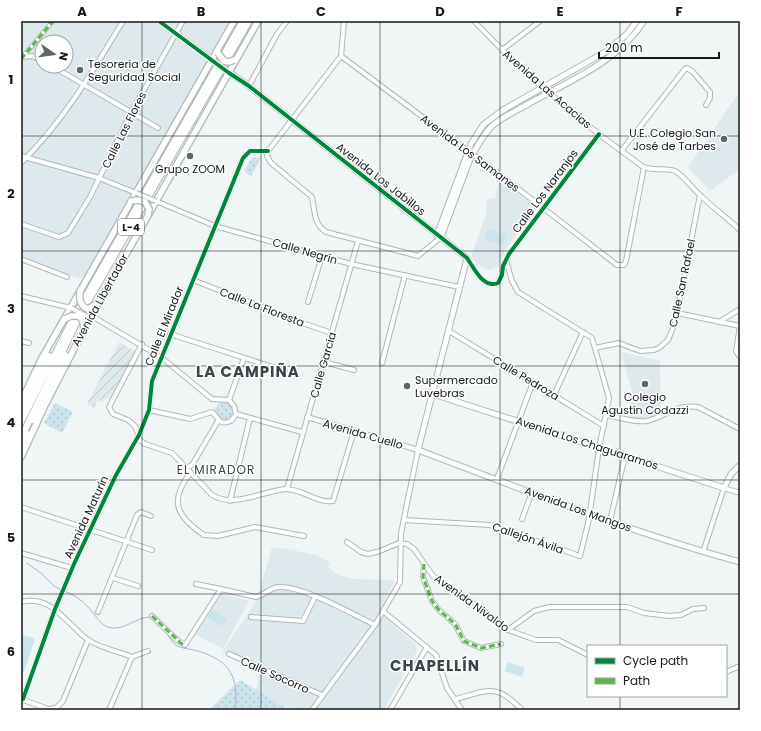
<svg xmlns="http://www.w3.org/2000/svg" width="761" height="731" font-family="Poppins,sans-serif">
	<defs>
		<pattern id="industrial-furrows" width="10" height="10" patternUnits="userSpaceOnUse"><rect width="10" height="10" fill="#dde9ed"/><path d="M-1 1l2-2M0 10L10 0M9 11l2-2" fill="none" stroke="#bdc7ca"/></pattern>
		<pattern id="grass-dots" width="8" height="8" patternUnits="userSpaceOnUse"><rect width="8" height="8" fill="#cce4ed"/><path d="M2 2h.1M6 6h.1" fill="none" stroke="#aec3ca" stroke-width="1.8" stroke-linecap="round"/></pattern>
	</defs>
	<rect width="100%" height="100%" fill="#f0f5f6"/>
	<g fill="#dde9ed" fill-rule="evenodd">
		<path d="M21,21H229L162,141L83,279L64,274L21,256ZM42,42H66V66H42Z"/>
		<polygon points="740,91 740,169 710,191 688,167"/>
		<polygon points="500,178 536,208 505,250 498,267 489,270 482,268 471,257 486,215 487,199 495,198"/>
		<polygon points="621,352 660,361 661,411 644,419 628,416 632,391"/>
		<polygon points="272,547 293,550 319,556 330,563 328,567 338,575 352,579 395,580 380,612 415,644 417,651 384,710 295,710 255,694 260,672 222,652 257,600"/>
		<polygon points="222,594 249,601 223,649 195,634"/>
	</g>
	<polygon fill="url(#industrial-furrows)" points="119,342 135,351 110,399 106,397 103,402 98,400 94,408 87,404"/>
	<g fill="url(#grass-dots)">
		<polygon points="261,157 251,177 244,171 252,158"/>
		<polygon points="223,401 232,405 234,411 232,417 226,421 220,420 214,411 218,404"/>
		<polygon points="55,403 73,412 62,433 44,423"/>
		<polygon points="240,680 285,707 284,710 209,710"/>
	</g>
	<g fill="#cce4ed">
		<polygon points="488,229 507,235 503,245 484,239"/>
		<polygon points="212,609 227,619 222,627 207,617"/>
		<polygon points="21,634 35,639 21,680"/>
		<polygon points="508,662 525,668 522,677 505,671"/>
	</g>
	<g fill="none" stroke-linecap="round" stroke-linejoin="round">
		<g stroke="#a9b3d6" stroke-width="1">
			<polyline points="27,563 42,574 54,586 61,590"/>
			<path d="M64,591C72,594 81,599 87,606C95,613 100,627 112,628C126,629 137,617 150,617"/>
			<path d="M165,631C169,636 172,643 177,646C184,649 192,649 198,651C231,661 239,678 235,710"/>
		</g>
		<g stroke="#b2b6b7" stroke-width="5">
			<polyline id="pedestrian" points="21,59 53,21"/>
		</g>
		<g stroke="#b2b6b7" stroke-width="6">
			<g id="minor">
				<polyline points="159,21 211,59"/>
				<polyline points="344,21 341,56 499,174 617,265 624,265 626,261 644,167"/>
				<path d="M474,21C525,75 581,123 642,166C651,172 665,167 675,171C684,176 691,187 699,194C712,207 727,218 740,230"/>
				<polyline points="502,50 540,21"/>
				<polyline points="21,57 33,56 42,61"/>
				<polyline points="52,66 158,128"/>
				<polyline points="249,86 277,34 287,21"/>
				<polyline points="622,150 685,69 687,68 693,72 710,92 710,98 706,105"/>
				<path d="M268,151L267,156L271,163L312,197C315,211 313,223 326,232L418,256L441,237"/>
				<polyline points="268,151 341,56"/>
				<polyline points="21,156 99,178 136,193"/>
				<path d="M21,163C63,122 93,71 123,21"/>
				<polyline points="156,201 215,226 351,264 459,287"/>
				<polyline points="21,224 59,237 68,233 90,197 131,113 183,21"/>
				<path d="M467,258C474,268 483,289 498,283L502,275L503,266L509,254L599,134"/>
				<polyline points="21,259 67,277"/>
				<polyline points="193,280 305,324 332,333"/>
				<polyline points="21,296 71,308"/>
				<polyline points="308,302 322,256"/>
				<polyline points="677,313 740,326"/>
				<polyline points="90,318 95,318 161,357 212,399 229,400 234,406 236,414 302,432"/>
				<polyline points="719,322 740,309"/>
				<polyline points="740,326 736,351 740,357"/>
				<polyline points="449,331 604,426"/>
				<polyline points="170,334 285,371"/>
				<polyline points="21,341 29,343"/>
				<path d="M142,344L109,407L113,414L128,420L135,426L140,440L145,444L172,453L212,495C234,508 261,492 285,489C301,488 318,504 333,501L354,431"/>
				<polyline points="595,348 619,343 640,351 654,350 659,348 668,340 675,323 700,195"/>
				<polyline points="324,362 354,370"/>
				<polyline points="382,363 405,275"/>
				<polyline points="554,395 583,332"/>
				<polyline points="229,400 244,358"/>
				<path d="M149,410L190,419L212,412C219,418 219,426 231,421L236,414"/>
				<path d="M606,415C619,417 634,423 647,421C667,416 675,404 698,407L740,429"/>
				<polyline points="307,417 418,450 401,533 400,582 375,625 312,710"/>
				<polyline points="186,468 192,465 218,421"/>
				<path d="M190,473C169,501 176,516 204,535L218,536L255,527L304,536"/>
				<polyline points="497,479 533,382"/>
				<polyline points="287,489 358,241"/>
				<polyline points="230,501 250,418"/>
				<polyline points="21,507 152,550"/>
				<polyline points="522,519 532,492"/>
				<polyline points="404,520 490,525 580,556 589,519 599,448 609,398 592,338 518,292 512,281 506,260"/>
				<polyline points="610,521 625,456"/>
				<polyline points="347,542 361,552 368,554 380,551 399,543 407,544 414,549 433,576 478,606 508,630 536,640 558,640 588,655"/>
				<polyline points="703,552 724,488 740,493"/>
				<polyline points="21,553 72,568"/>
				<polyline points="424,564 423,577 432,601 439,610 455,624 464,641 481,648 501,644"/>
				<polyline points="113,578 138,586"/>
				<polyline points="196,584 221,589"/>
				<path d="M21,602C51,594 66,623 87,639C97,647 120,652 132,657L148,651"/>
				<polyline points="98,612 137,515 141,512 151,516"/>
				<polyline points="384,612 436,655 447,688 462,710"/>
				<path d="M152,616L177,640L185,645L221,589L256,597C264,595 270,588 278,587C302,585 352,614 375,625"/>
				<polyline points="251,617 303,621 315,597"/>
				<polyline points="508,630 534,611 549,607 627,607 644,613 669,616 681,615 693,609 704,608"/>
				<polyline points="229,654 322,695"/>
				<polyline points="726,672 740,666"/>
				<polyline points="21,699 51,710"/>
				<polyline points="23,699 55,609 74,564 116,475 139,435 149,410 152,381 243,158 250,151 268,151"/>
				<path d="M456,699C489,690 496,683 522,710"/>
				<polyline points="49,709 56,708 63,701 88,640"/>
				<polyline points="109,710 132,657"/>
				<polyline points="390,710 427,647"/>
			</g>
		</g>
		<g stroke="#b2b6b7" stroke-width="7">
			<g id="tertiary">
				<path d="M227,71L249,86L467,258L418,450C524,490 630,532 740,562"/>
				<polyline points="437,235 471,144 483,125 503,110 607,51 627,34 637,21"/>
				<path d="M441,237L470,159C476,148 483,135 492,126C502,117 516,111 528,104C569,81 618,62 644,21"/>
				<polyline points="433,394 724,488 731,474 740,465"/>
			</g>
		</g>
		<g stroke="#b2b6b7" stroke-width="8">
			<g id="secondary">
				<polyline points="21,402 42,358 234,21"/>
				<polyline points="21,457 45,405 90,318 258,21"/>
			</g>
		</g>
		<g stroke="#b2b6b7" stroke-width="8">
			<g id="primary">
				<polyline points="21,410 49,356"/>
				<polyline points="33,420 65,355"/>
				<polyline points="21,422 73,319 243,21"/>
				<polyline points="21,438 79,317 249,21"/>
				<polyline points="21,451 27,434"/>
			</g>
		</g>
		<use href="#pedestrian" stroke="#fdfefe" stroke-width="3"/>
		<use href="#minor" stroke="#fdfefe" stroke-width="4"/>
		<use href="#tertiary" stroke="#fdfefe" stroke-width="5"/>
		<use href="#secondary" stroke="#fdfefe" stroke-width="5.5"/>
		<use href="#primary" stroke="#fdfefe" stroke-width="6"/>
		<g stroke="#b2b6b7" stroke-width="6" stroke-linecap="butt">
			<g id="minor-bridge">
				<polyline points="136,193 156,201"/>
				<polyline points="71,308 90,318"/>
			</g>
		</g>
		<g stroke="#b2b6b7" stroke-width="7" stroke-linecap="butt">
			<polyline id="tertiary-bridge" points="213,61 227,71"/>
		</g>
		<g stroke="#b2b6b7" stroke-width="8" stroke-linecap="butt">
			<g id="secondary-bridge">
				<polyline points="218,53 224,61 229,62 234,60"/>
				<polyline points="131,201 138,200 145,202 149,209 148,215"/>
				<path d="M80,292C79,300 80,306 88,309L98,303"/>
				<polyline points="65,319 71,316 79,316 83,321 84,329"/>
			</g>
		</g>
		<use href="#minor-bridge" stroke="#fdfefe" stroke-width="4"/>
		<use href="#tertiary-bridge" stroke="#fdfefe" stroke-width="5"/>
		<use href="#secondary-bridge" stroke="#fdfefe" stroke-width="5.5"/>
		<g stroke="#58b947" stroke-width="3" stroke-dasharray="6 3" stroke-linecap="butt">
			<polyline points="21,59 53,21"/>
			<polyline points="424,564 423,577 432,601 439,610 455,624 464,641 481,648 501,644"/>
			<polyline points="152,616 183,645"/>
		</g>
		<g stroke="#fff" stroke-width="6">
			<g id="cycleway">
				<path d="M159,21L229,73L249,86L467,258C474,268 483,289 498,283L502,275L503,266L509,254L599,134"/>
				<polyline points="23,699 55,609 74,564 116,475 139,435 149,410 152,381 243,158 250,151 268,151"/>
			</g>
		</g>
		<use href="#cycleway" stroke="#00873e" stroke-width="4"/>
	</g>
	<path fill="none" stroke="#131718" stroke-width="1" stroke-opacity="0.55" d="M142,21V710M261,21V710M380,21V710M500,21V710M620,21V646M21,136H740M21,251H740M21,366H740M21,480H740M21,594H740M620,696V710"/>
	<g fill="#606566" stroke="#fff" stroke-width="1.5">
		<circle cx="80" cy="70" r="4"/>
		<circle cx="724" cy="139" r="4"/>
		<circle cx="190" cy="156" r="4"/>
		<circle cx="645" cy="384" r="4"/>
		<circle cx="407" cy="386" r="4"/>
	</g>
	<g text-anchor="middle" stroke-width="3" stroke-linejoin="round" paint-order="stroke">
		<rect fill="#fff" stroke="#5a5d5d" stroke-width="1" x="118" y="219" width="26" height="16" rx="3"/>
		<g font-size="10" font-weight="bold" fill="#131718">
			<text x="131" y="231">L-4</text>
		</g>
		<g font-size="11" fill="#131718" stroke="#fff" text-anchor="start">
			<text x="88" y="68">Tesorería de<tspan x="88" dy="13">Seguridad Social</tspan></text>
			<text x="716" y="137" text-anchor="end">U.E. Colegio San<tspan x="716" dy="13">José de Tarbes</tspan></text>
			<text x="190" y="173" text-anchor="middle">Grupo ZOOM</text>
			<text x="415" y="384">Supermercado<tspan x="415" dy="13">Luvebras</tspan></text>
			<text x="645" y="401" text-anchor="middle">Colegio<tspan x="645" dy="13">Agustín Codazzi</tspan></text>
		</g>
		<g font-size="11" fill="#131718" stroke="#fff">
			<text transform="translate(547 89) rotate(41)" y="4">Avenida Las Acacias</text>
			<text transform="translate(124 130) rotate(-63)" y="4">Calle Las Flores</text>
			<text transform="translate(470 153) rotate(37)" y="4">Avenida Los Samanes</text>
			<text transform="translate(381 179) rotate(38)" y="4">Avenida Los Jabillos</text>
			<text transform="translate(545 191) rotate(-53)" y="4">Calle Los Naranjos</text>
			<text transform="translate(305 251) rotate(16)" y="4">Calle Negrín</text>
			<text transform="translate(682 283) rotate(-78)" y="4">Calle San Rafael</text>
			<text transform="translate(100 300) rotate(-61)" y="4">Avenida Libertador</text>
			<text transform="translate(262 307) rotate(21)" y="4">Calle La Floresta</text>
			<text transform="translate(164 326) rotate(-68)" y="4">Calle El Mirador</text>
			<text transform="translate(323 365) rotate(-74)" y="4">Calle García</text>
			<text transform="translate(526 378) rotate(31)" y="4">Calle Pedroza</text>
			<text transform="translate(363 434) rotate(16)" y="4">Avenida Cuello</text>
			<text transform="translate(587 443) rotate(18)" y="4">Avenida Los Chaguaramos</text>
			<text transform="translate(578 509) rotate(20)" y="4">Avenida Los Mangos</text>
			<text transform="translate(86 517) rotate(-65)" y="4">Avenida Maturín</text>
			<text transform="translate(528 538) rotate(19)" y="4">Callejón Ávila</text>
			<text transform="translate(472 603) rotate(36)" y="4">Avenida Nivaldo</text>
			<text transform="translate(275 675) rotate(24)" y="4">Calle Socorro</text>
		</g>
		<g font-size="12" letter-spacing="1" fill="#3c4447" stroke="#fff">
			<text x="216" y="474">EL MIRADOR</text>
		</g>
		<g font-size="15" font-weight="bold" letter-spacing="1" fill="#3c4447" stroke="#fff">
			<text x="248" y="377">LA CAMPIÑA</text>
			<text x="435" y="671">CHAPELLÍN</text>
		</g>
	</g>
	<rect width="761" height="731" fill="none" stroke="#ffffff" stroke-width="44"/>
	<rect x="587" y="645" width="140" height="52" fill="#ffffff" stroke="#a1a2a3"/>
	<rect x="595" y="658" width="20" height="6" fill="#00873e" stroke="#a1a2a3"/>
	<text x="623" y="665" font-size="12" fill="#131718">Cycle path</text>
	<rect x="595" y="678" width="20" height="6" fill="#58b947" stroke="#a1a2a3"/>
	<text x="623" y="685" font-size="12" fill="#131718">Path</text>
	<g transform="translate(54 54) rotate(103)"><circle r="19" fill="#ffffff" stroke="#a1a2a3"/>
	<path d="M0-3L7 15L0 10L-7 15Z" fill="#606566"/>
	<text y="-6" font-size="11" font-weight="bold" text-anchor="middle" fill="#131718">N</text>
	</g>
	<path d="M599 52v6h120v-6" fill="none" stroke="#131718" stroke-width="2"/>
	<text x="605" y="52" font-size="12" fill="#131718" stroke="#ffffff" stroke-width="3" paint-order="stroke">200 m</text>
	<rect x="22" y="22" width="717" height="687" fill="none" stroke="#131718" stroke-width="1.5"/>
	<g font-size="13" text-anchor="middle" font-weight="bold" fill="#131718">
		<text x="82" y="16">A</text>
		<text x="201" y="16">B</text>
		<text x="321" y="16">C</text>
		<text x="440" y="16">D</text>
		<text x="560" y="16">E</text>
		<text x="679" y="16">F</text>
		<text x="11" y="84">1</text>
		<text x="11" y="198">2</text>
		<text x="11" y="313">3</text>
		<text x="11" y="427">4</text>
		<text x="11" y="542">5</text>
		<text x="11" y="656">6</text>
	</g>
</svg>
